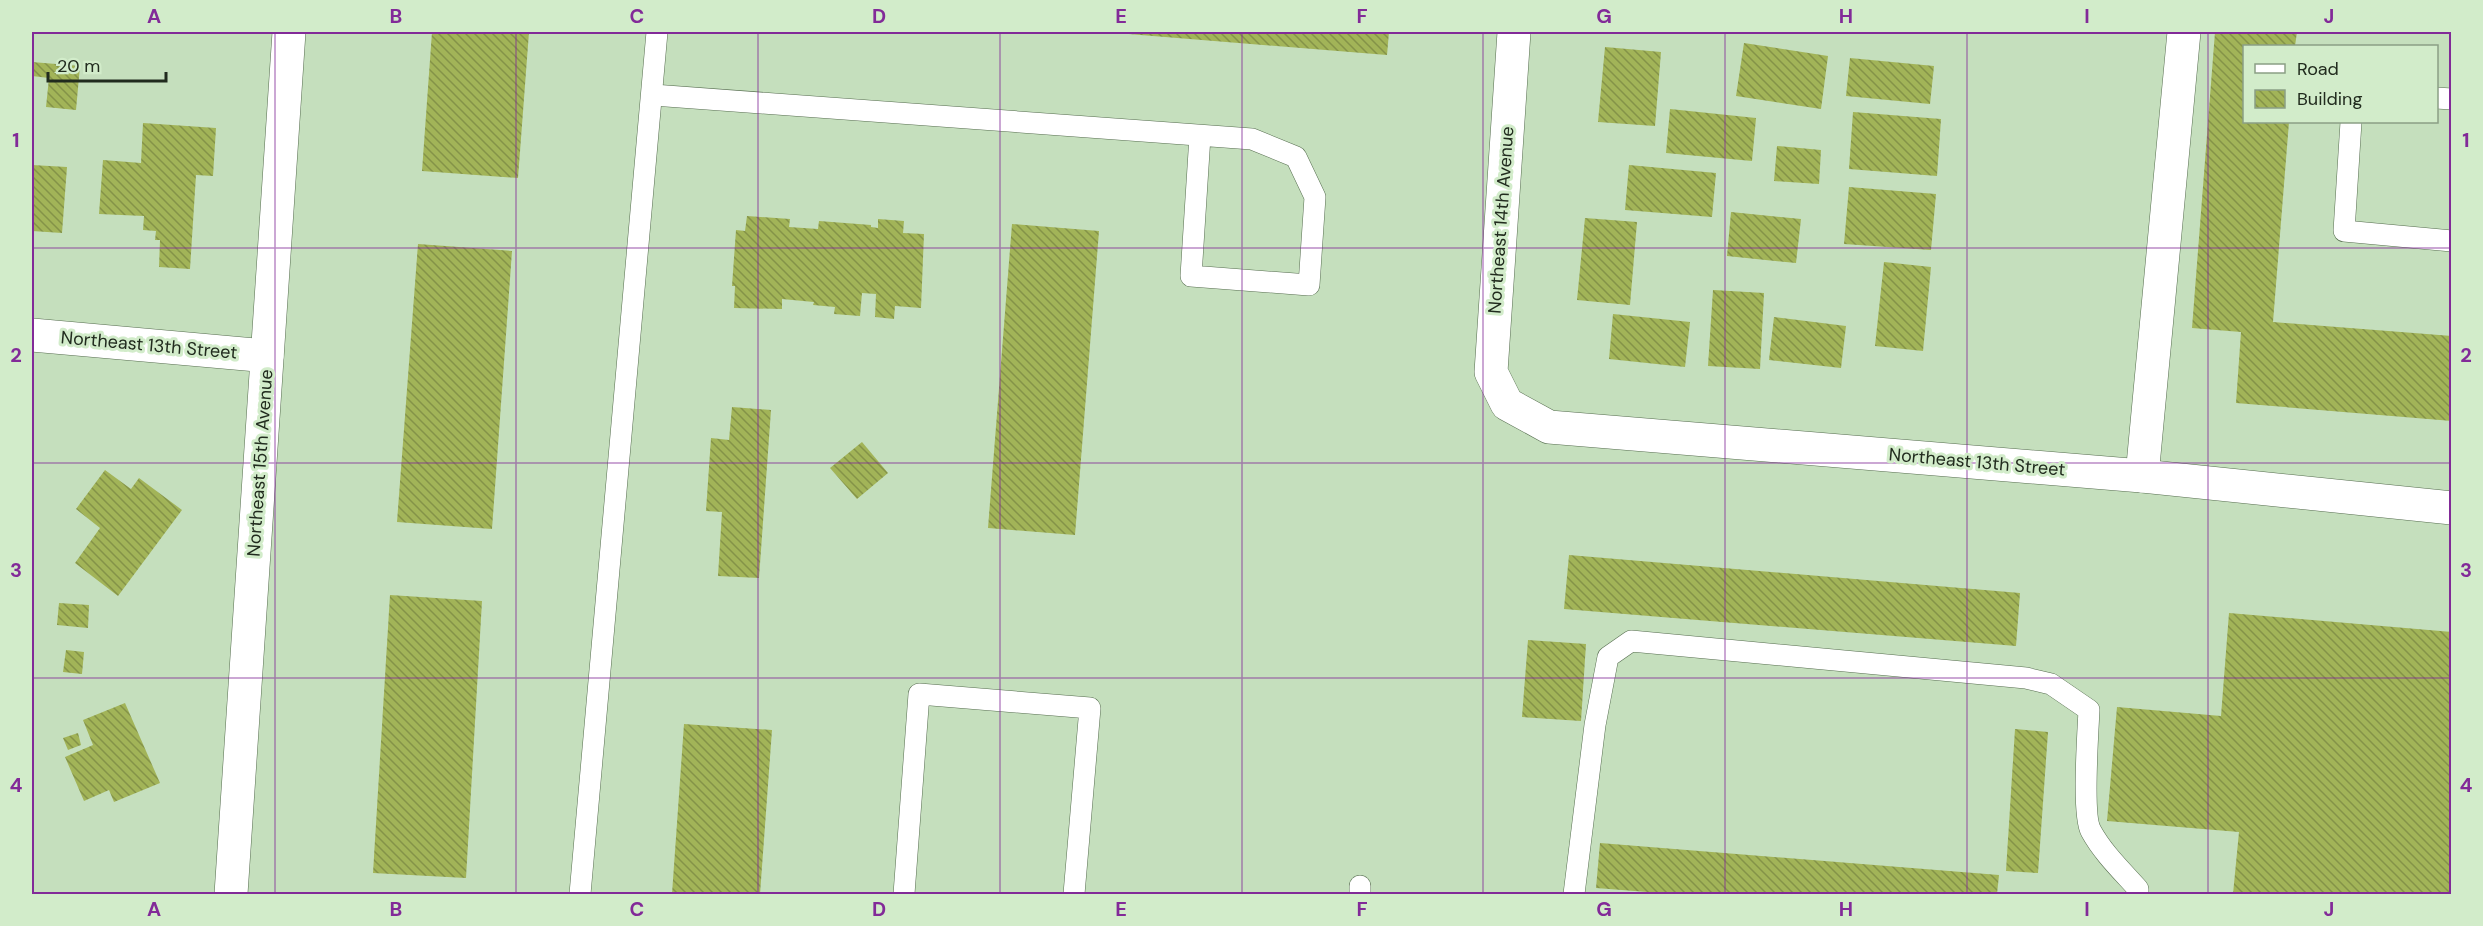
<svg xmlns="http://www.w3.org/2000/svg" width="2483" height="926" font-family="'DM Sans',sans-serif">
	<defs>
		<pattern id="building-back-hatch" width="6" height="6" patternUnits="userSpaceOnUse" patternTransform="scale(1.5)"><rect width="6" height="6" fill="#a2b458"/><path d="M-1 5l2 2M0 0l6 6M5-1l2 2" fill="none" stroke="#849348"/></pattern>
	</defs>
	<rect width="100%" height="100%" fill="#c5dfbd"/>
	<g fill="url(#building-back-hatch)">
		<polygon points="432,32 529,32 518,178 422,171"/>
		<polygon points="1104,32 1389,32 1387,55"/>
		<polygon points="2215,32 2297,32 2295,46 2244,46 2244,122 2289,122 2273,322 2452,336 2452,421 2236,403 2241,332 2192,328"/>
		<polygon points="1744,43 1828,56 1821,109 1736,96"/>
		<polygon points="1605,47 1661,52 1655,126 1598,122"/>
		<polygon points="1850,58 1934,66 1930,104 1846,96"/>
		<polygon points="32,62 80,66 76,110 46,107 49,78 32,76"/>
		<polygon points="1670,109 1756,118 1752,161 1666,153"/>
		<polygon points="1853,112 1941,119 1937,176 1849,169"/>
		<polygon points="143,123 216,128 213,176 196,175 190,269 159,267 160,240 155,240 156,231 143,230 144,216 99,214 103,160 141,163"/>
		<polygon points="1777,146 1821,150 1819,184 1774,181"/>
		<polygon points="32,165 67,167 62,233 32,231"/>
		<polygon points="1629,165 1716,173 1712,217 1625,210"/>
		<polygon points="1849,187 1936,194 1931,250 1844,244"/>
		<polygon points="1731,212 1801,219 1796,263 1727,256"/>
		<polygon points="747,216 790,219 789,227 818,229 819,221 871,225 871,227 878,228 878,219 904,221 903,233 924,234 921,308 895,306 894,319 875,317 876,294 862,293 860,316 834,314 835,307 813,305 814,302 782,299 782,309 734,308 735,286 732,286 736,230 745,231"/>
		<polygon points="1585,218 1637,222 1630,305 1577,300"/>
		<polygon points="1012,224 1099,231 1075,535 988,528"/>
		<polygon points="418,244 512,251 492,529 397,522"/>
		<polygon points="1884,262 1931,267 1923,351 1875,346"/>
		<polygon points="1713,290 1764,293 1760,369 1708,366"/>
		<polygon points="1613,314 1690,322 1685,367 1609,359"/>
		<polygon points="1774,317 1846,326 1841,368 1769,360"/>
		<polygon points="732,407 771,410 759,578 718,576 722,512 706,511 711,438 729,440"/>
		<polygon points="862,442 888,473 857,499 830,468"/>
		<polygon points="105,470 131,489 139,478 182,510 118,596 75,563 100,528 76,509"/>
		<polygon points="1569,555 2020,593 2016,646 1564,609"/>
		<polygon points="390,595 482,601 466,878 373,873"/>
		<polygon points="59,603 89,605 88,628 57,625"/>
		<polygon points="2229,613 2452,632 2452,894 2233,894 2239,832 2107,821 2117,707 2221,716"/>
		<polygon points="1528,640 1586,644 1581,721 1522,717"/>
		<polygon points="66,650 84,652 82,674 63,672"/>
		<polygon points="125,703 160,783 114,802 109,790 84,801 65,757 93,745 83,720"/>
		<polygon points="684,724 772,730 760,894 672,894"/>
		<polygon points="2015,729 2048,732 2038,873 2006,871"/>
		<polygon points="78,733 81,745 68,750 63,738"/>
		<polygon points="1600,843 1999,875 1997,894 1673,894 1596,888"/>
	</g>
	<g fill="none" stroke-linecap="round" stroke-linejoin="round">
		<g stroke="#566d4f" stroke-width="22">
			<g id="lane">
				<polyline points="653,95 1252,139 1296,157 1315,197 1309,285 1191,276 1200,136"/>
				<polyline points="2436,98 2452,99"/>
				<polyline points="2351,122 2344,231 2452,241"/>
				<polyline points="580,894 657,32"/>
				<polyline points="904,894 919,694 1090,708 1074,894"/>
				<polyline points="1360,894 1360,886"/>
				<path d="M1574,894L1595,725L1608,657L1631,641L2026,678L2051,684L2089,710C2088,731 2082,816 2091,831C2103,853 2122,871 2138,889V894"/>
			</g>
		</g>
		<g stroke="#566d4f" stroke-width="34">
			<g id="street">
				<polyline points="1514,32 1491,372 1507,404 1549,427 2142,476 2452,508"/>
				<polyline points="32,335 267,356"/>
				<polyline points="2142,476 2184,32"/>
				<polyline points="231,894 289,32"/>
			</g>
		</g>
		<use href="#lane" stroke="#fff" stroke-width="21"/>
		<use href="#street" stroke="#fff" stroke-width="33"/>
	</g>
	<path fill="none" stroke="#822a98" stroke-width="1.5" stroke-opacity="0.55" d="M275,32V894M516,32V894M758,32V894M1000,32V894M1242,32V894M1483,32V894M1725,32V894M1967,32V894M2208,32V894M32,248H2452M32,463H2452M32,678H2452"/>
	<g text-anchor="middle" stroke-width="6" stroke-linejoin="round" paint-order="stroke">
		<g font-size="18" fill="#212b1e" stroke="#d2ecca">
			<text transform="translate(1501 220) rotate(-86)" y="6">Northeast 14th Avenue</text>
			<text transform="translate(149 345) rotate(5)" y="6">Northeast 13th Street</text>
			<text transform="translate(1977 462) rotate(5)" y="6">Northeast 13th Street</text>
			<text transform="translate(260 463) rotate(-86)" y="6">Northeast 15th Avenue</text>
		</g>
	</g>
	<rect width="2483" height="926" fill="none" stroke="#d2ecca" stroke-width="66"/>
	<rect x="2243" y="45" width="195" height="78" fill="#d2ecca" stroke="#8b9f85" stroke-width="1.5"/>
	<rect x="2255" y="64" width="30" height="9" fill="#ffffff" stroke="#8b9f85" stroke-width="1.5"/>
	<text x="2297" y="75" font-size="18" fill="#212b1e">Road</text>
	<rect x="2255" y="90" width="30" height="18" fill="url(#building-back-hatch)" stroke="#8b9f85" stroke-width="1.5"/>
	<text x="2297" y="105" font-size="18" fill="#212b1e">Building</text>
	<path d="M48 72v9h118v-9" fill="none" stroke="#212b1e" stroke-width="3"/>
	<text x="57" y="72" font-size="18" fill="#212b1e" stroke="#d2ecca" stroke-width="4.5" paint-order="stroke">20 m</text>
	<rect x="33" y="33" width="2417" height="860" fill="none" stroke="#822a98" stroke-width="2"/>
	<g font-size="20" text-anchor="middle" font-weight="bold" fill="#822a98">
		<text x="154" y="23">A</text>
		<text x="396" y="23">B</text>
		<text x="637" y="23">C</text>
		<text x="879" y="23">D</text>
		<text x="1121" y="23">E</text>
		<text x="1362" y="23">F</text>
		<text x="1604" y="23">G</text>
		<text x="1846" y="23">H</text>
		<text x="2087" y="23">I</text>
		<text x="2329" y="23">J</text>
		<text x="16" y="147">1</text>
		<text x="2466" y="147">1</text>
		<text x="16" y="362">2</text>
		<text x="2466" y="362">2</text>
		<text x="16" y="577">3</text>
		<text x="2466" y="577">3</text>
		<text x="16" y="792">4</text>
		<text x="2466" y="792">4</text>
		<text x="154" y="916">A</text>
		<text x="396" y="916">B</text>
		<text x="637" y="916">C</text>
		<text x="879" y="916">D</text>
		<text x="1121" y="916">E</text>
		<text x="1362" y="916">F</text>
		<text x="1604" y="916">G</text>
		<text x="1846" y="916">H</text>
		<text x="2087" y="916">I</text>
		<text x="2329" y="916">J</text>
	</g>
</svg>
